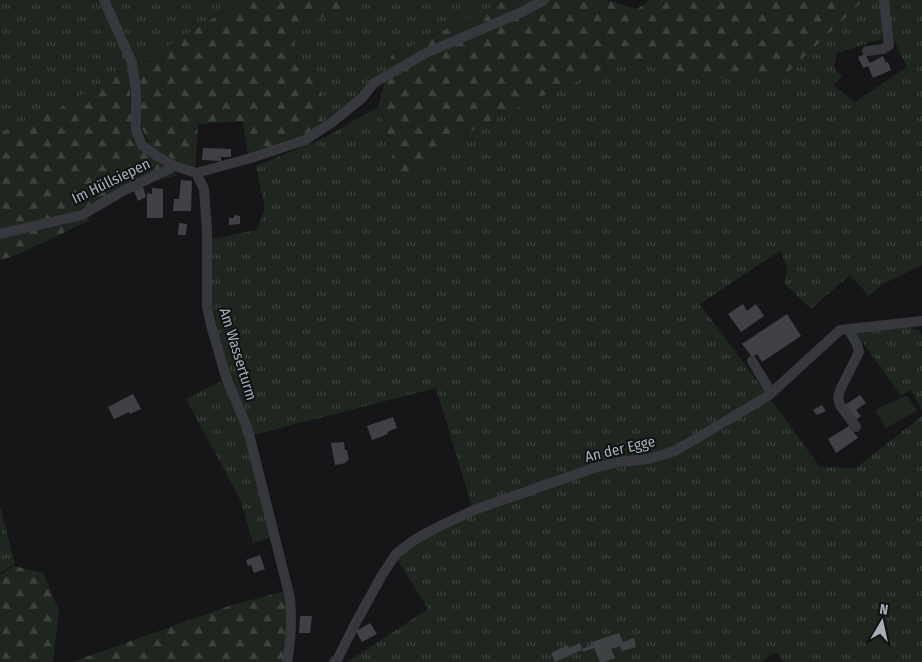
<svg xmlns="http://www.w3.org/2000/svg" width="922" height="662" font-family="'Fira Sans Condensed',sans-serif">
	<defs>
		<pattern id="grass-tufts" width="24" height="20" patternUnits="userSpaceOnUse" patternTransform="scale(1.25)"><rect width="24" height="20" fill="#1e261f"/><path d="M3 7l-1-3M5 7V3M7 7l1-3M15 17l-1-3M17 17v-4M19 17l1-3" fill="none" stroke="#3c433d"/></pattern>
		<pattern id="forest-firs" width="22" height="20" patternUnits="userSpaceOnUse" patternTransform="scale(1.25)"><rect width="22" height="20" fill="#1e261f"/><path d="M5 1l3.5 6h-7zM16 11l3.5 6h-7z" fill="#3c433d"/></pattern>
	</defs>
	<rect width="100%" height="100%" fill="#161618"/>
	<g fill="url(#grass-tufts)" fill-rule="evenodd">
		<polygon points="0,0 102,0 129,69 56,110 0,133"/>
		<polygon points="109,0 244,0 135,65"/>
		<polygon points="365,0 506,0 391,56 387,72 359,98 322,127 287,56 303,24 356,5"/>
		<path d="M864,0H922V265L881,285L869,296L850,275L811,309L785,284L787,269L781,250L700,304L766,393L683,444L472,507L436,388L253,435L226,367L209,289L210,239L257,230L265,209L256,166L324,138L378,107L402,182L470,132L520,106L630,57L702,79L800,59ZM892,36L907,67L855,102L833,85L842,77L834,68L837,53Z"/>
		<polygon points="910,327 920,331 922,334 922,411 911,390 901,396 854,330"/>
		<polygon points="224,380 244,430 271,537 253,543 241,501 186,399"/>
		<polygon points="769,397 820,467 856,468 922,416 922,662 782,662 777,652 760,662 347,662 428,609 393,552 474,512 594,469 645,461"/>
		<polygon points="0,506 15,564 0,573"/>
	</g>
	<g fill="url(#forest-firs)">
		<polygon points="244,0 365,0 356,5 303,24 288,56 321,87 322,127 306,136 248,157 243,121 198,124 195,168 159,153 148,142 142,128 139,91 135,65"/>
		<polygon points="506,0 607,0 637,9 650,0 864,0 786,74 702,79 630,57 520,106 470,132 402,183 378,107 391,56"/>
		<polygon points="129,69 132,131 156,161 178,175 149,183 85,213 89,221 14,256 0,260 0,133 56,110"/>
		<polygon points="14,566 43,573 59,611 53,662 0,662 0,575"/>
		<polygon points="285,591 288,619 283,662 72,662 232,605"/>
	</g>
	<polygon fill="#1e261f" points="907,395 917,411 886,428 875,410"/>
	<g fill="#404145">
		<polygon points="865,54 870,63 883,56 886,63 888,62 891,70 873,78 868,66 863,68 858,57"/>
		<polygon points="203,148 231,149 231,157 221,157 221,161 202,160"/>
		<polygon points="181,180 192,181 191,211 173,211 174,199 179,199"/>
		<polygon points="143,187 146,197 138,201 134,191"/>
		<polygon points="152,188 163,189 163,218 147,218 147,193 152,194"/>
		<polygon points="234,215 240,216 240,224 229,225 229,218 234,218"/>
		<polygon points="179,223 187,224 186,235 178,235"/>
		<polygon points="743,304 747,311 756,304 764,316 741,332 728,314"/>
		<polygon points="787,314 801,336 762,362 757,354 752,357 742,344"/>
		<polygon points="133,394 141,409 130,414 129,412 114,419 108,407"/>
		<polygon points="860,395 866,403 856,410 861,416 853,422 845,405"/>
		<polygon points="822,405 826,411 817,415 813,410"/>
		<polygon points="393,417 397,428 387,432 388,434 372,440 367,426"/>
		<polygon points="849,426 858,438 836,453 828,439"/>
		<polygon points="344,442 345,450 347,450 349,460 346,461 346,463 335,465 331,443"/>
		<polygon points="260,555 265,569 254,573 251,565 248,566 246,560"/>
		<polygon points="300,616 312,616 310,633 299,633"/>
		<polygon points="370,623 377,634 362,642 356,631"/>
		<polygon points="619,633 623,642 634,638 636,647 622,651 620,646 611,649 615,658 604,662 600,662 594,648 583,652 582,650 555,662 551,653 568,645 569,648 580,643 582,649 593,645 592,642"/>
	</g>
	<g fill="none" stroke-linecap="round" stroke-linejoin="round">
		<g stroke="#37383d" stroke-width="10">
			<path d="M104,0L132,63L136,92V130L142,145L157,156L175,166L196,173L204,189L207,230V307L211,325L226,377L248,430L290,598C292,620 291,640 287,662"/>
			<polyline points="867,51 883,49 889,45 884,0"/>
			<polyline points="196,173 251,158 305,140 331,123 362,98 374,83 426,53 522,12 544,0"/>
			<polyline points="0,234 82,215 123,191 175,166"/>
			<polyline points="850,329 851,334 857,344 859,352 840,390 838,398 840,405 856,427"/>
			<polyline points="752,361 769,389 772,392"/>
			<polyline points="334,662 338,658 354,626 382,575 396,554 414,540 440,526 474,510 594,468 619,462 648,459 675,451 768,396 840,330 922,321"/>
		</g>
	</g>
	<g text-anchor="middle" stroke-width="4" stroke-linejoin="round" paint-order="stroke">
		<g font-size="15" fill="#a8adb8" stroke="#111113">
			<text transform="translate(111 181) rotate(-26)" y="5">Im Hüllsiepen</text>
			<text transform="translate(238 354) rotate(73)" y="5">Am Wasserturm</text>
			<text transform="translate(620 449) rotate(-13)" y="5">An der Egge</text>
		</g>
	</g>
	<g transform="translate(882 622) rotate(9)" stroke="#111113" stroke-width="4" paint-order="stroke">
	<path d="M0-4L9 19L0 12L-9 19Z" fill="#a8adb8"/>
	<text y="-8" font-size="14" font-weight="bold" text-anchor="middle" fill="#a8adb8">N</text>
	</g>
</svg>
